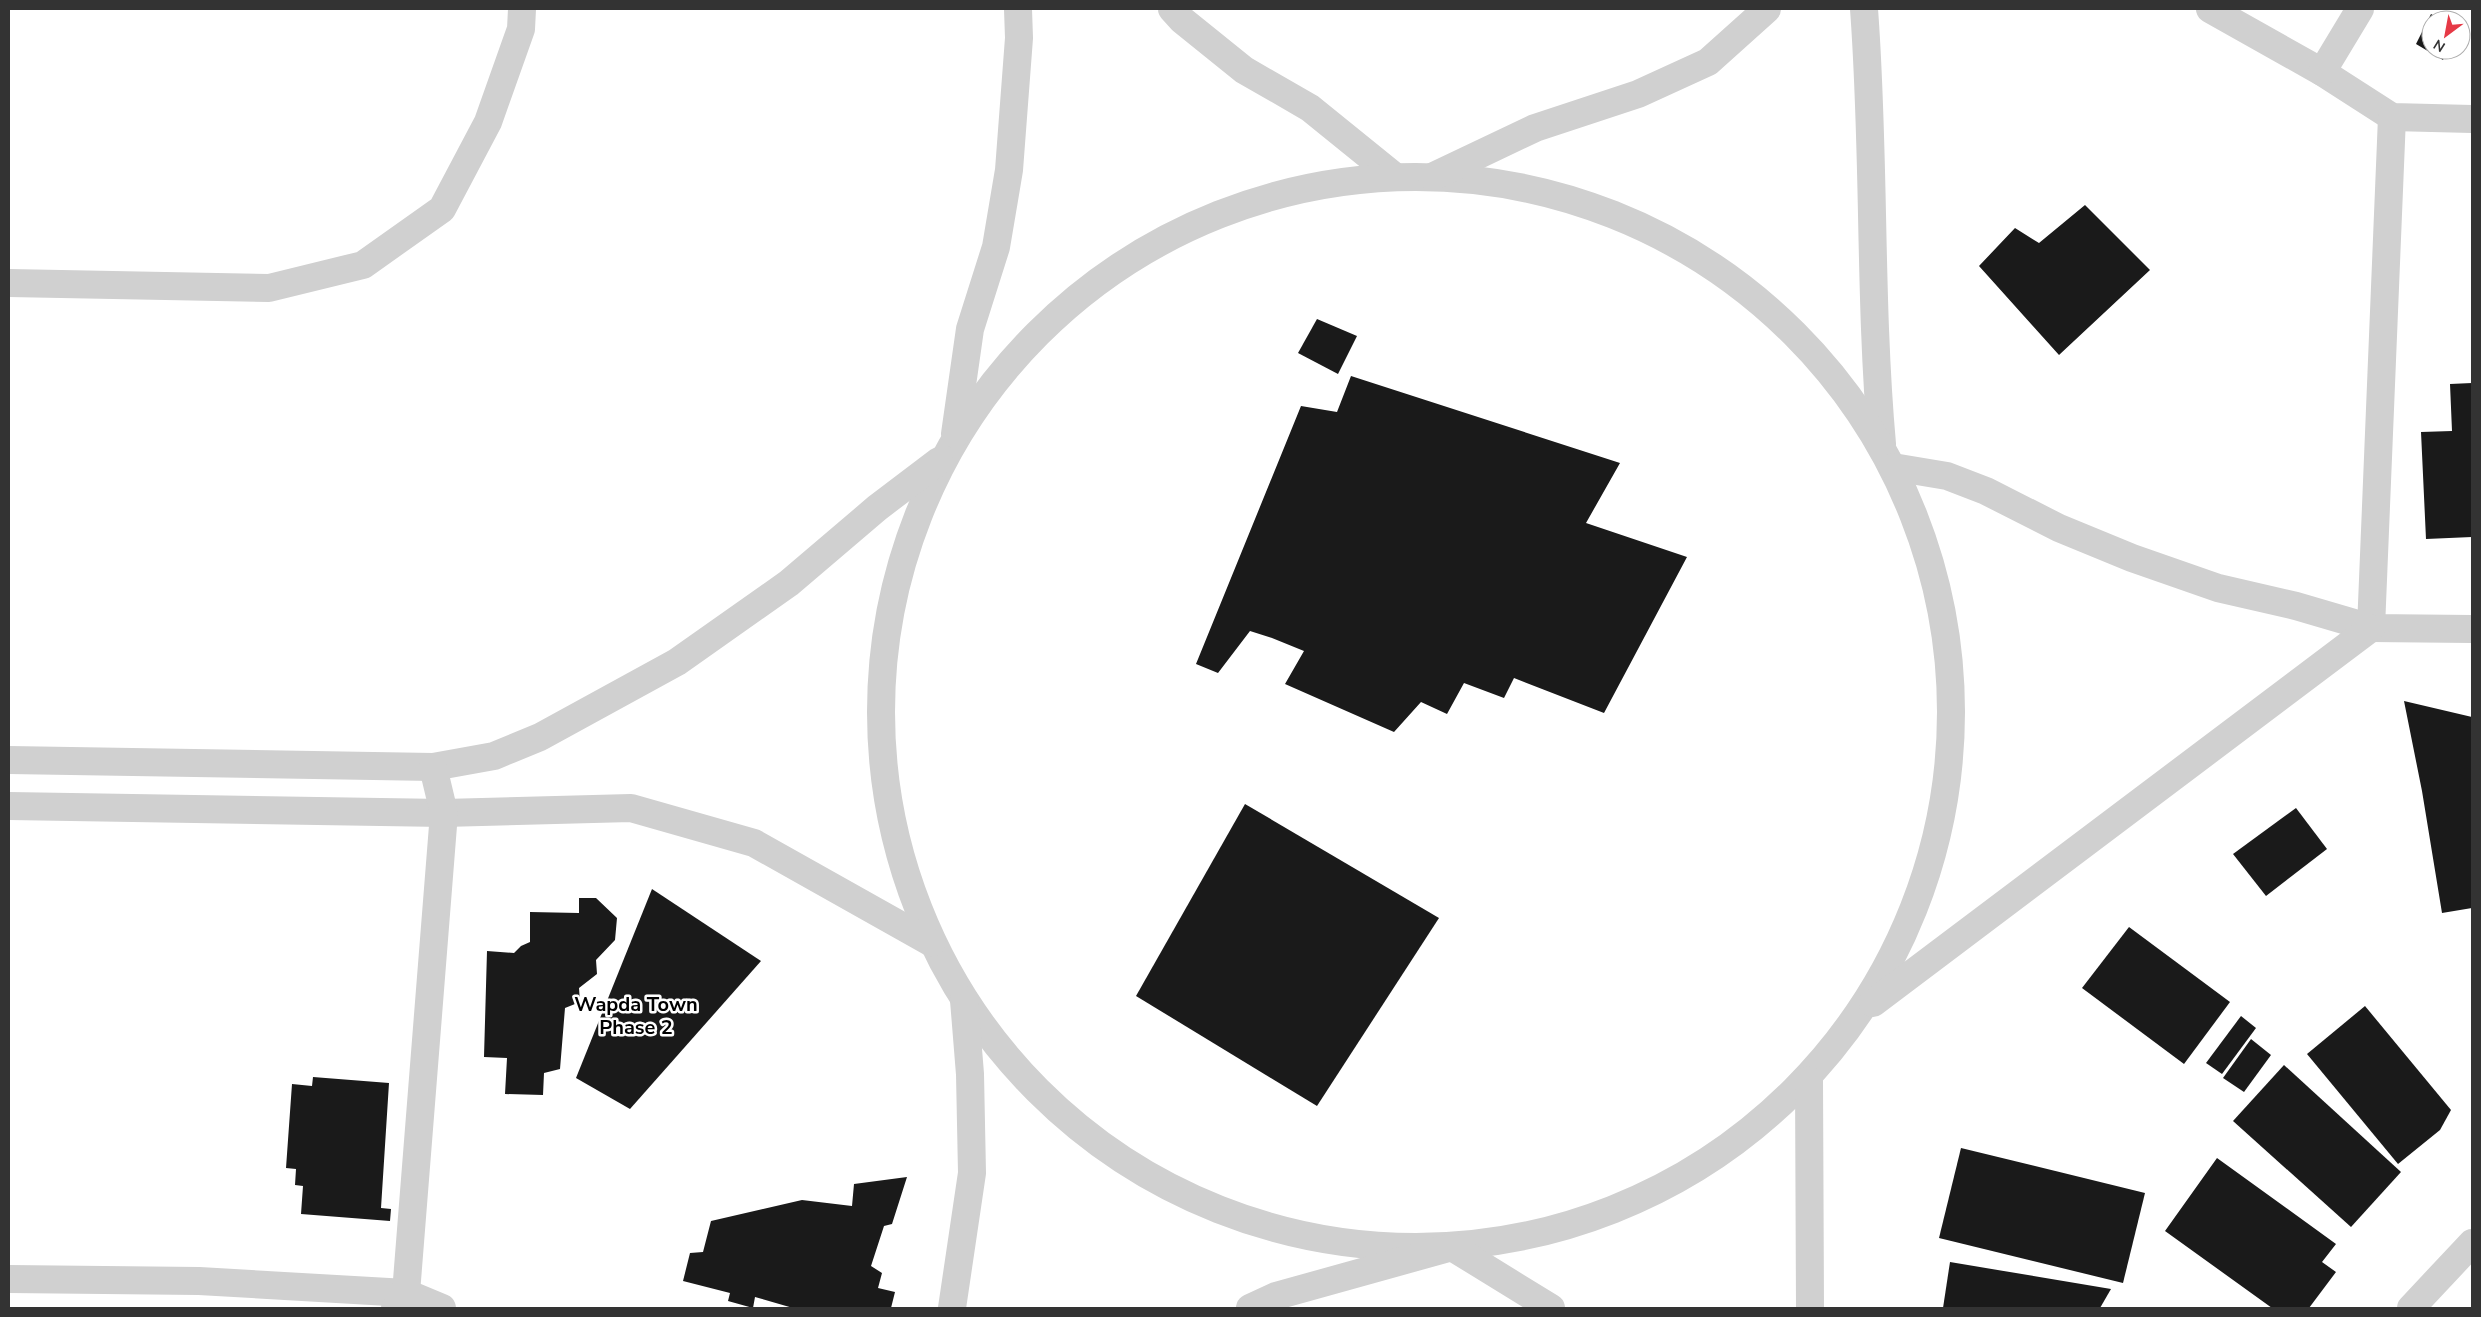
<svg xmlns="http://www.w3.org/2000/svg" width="2481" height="1317" font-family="'Nunito Sans',sans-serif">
	<rect width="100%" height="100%" fill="#fff"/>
	<g fill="#1a1a1a">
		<polygon points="2431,14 2441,20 2431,20 2431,50 2447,50 2443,60 2416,44"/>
		<polygon points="2085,205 2150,270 2059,355 1979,266 2015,228 2039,243"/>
		<polygon points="1317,319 1357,336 1338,374 1298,353"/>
		<polygon points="1351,376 1620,463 1586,523 1687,557 1604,713 1514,678 1504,698 1464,683 1447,714 1421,702 1394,732 1285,684 1304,651 1272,638 1250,631 1218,673 1196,664 1301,406 1337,412"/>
		<polygon points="2472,383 2472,537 2426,539 2421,432 2452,431 2450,384"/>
		<polygon points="2404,701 2472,717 2472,908 2442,913 2422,791"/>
		<polygon points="1245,804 1439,918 1317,1106 1136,996"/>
		<polygon points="2296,808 2327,849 2266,896 2233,854"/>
		<polygon points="652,889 761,961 630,1109 576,1078"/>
		<polygon points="579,898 596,898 617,918 615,940 596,960 597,974 579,988 580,1002 565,1008 560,1069 544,1073 543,1095 505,1094 507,1058 484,1057 487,951 514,953 521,946 530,942 530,912 579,913"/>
		<polygon points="2129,927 2230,1002 2184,1064 2082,988"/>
		<polygon points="2365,1006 2451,1110 2440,1130 2398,1164 2307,1054"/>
		<polygon points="2241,1016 2256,1028 2222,1074 2206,1063"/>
		<polygon points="2251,1039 2271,1055 2244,1092 2223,1078"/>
		<polygon points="2284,1065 2401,1172 2351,1227 2233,1121"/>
		<polygon points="313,1077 389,1083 381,1208 391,1209 390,1221 301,1214 303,1186 295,1185 296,1169 286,1168 292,1084 312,1086"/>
		<polygon points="1961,1148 2145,1193 2123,1283 1939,1238"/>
		<polygon points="2217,1158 2336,1244 2322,1262 2336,1272 2309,1308 2272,1308 2165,1231"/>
		<polygon points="907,1177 892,1224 884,1226 871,1266 882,1273 878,1288 895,1292 891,1308 793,1308 755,1297 753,1308 728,1301 730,1293 683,1281 690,1253 703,1252 711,1221 802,1200 852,1206 854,1184"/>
		<polygon points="1950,1262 2111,1289 2100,1308 1943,1308"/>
	</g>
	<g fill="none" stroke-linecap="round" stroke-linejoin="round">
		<g stroke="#d0d0d0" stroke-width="28">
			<polyline points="1172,9 1182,20 1244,70 1310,108 1394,176"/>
			<path d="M1864,9C1875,154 1869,299 1882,444"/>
			<polyline points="2210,9 2322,72 2392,117 2472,119"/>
			<polyline points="2322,72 2360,9"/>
			<circle cx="1416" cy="712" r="535"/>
			<polyline points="1432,177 1535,128 1638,94 1708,62 1767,9"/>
			<polyline points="9,283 269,288 363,265 442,209 488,122 521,29 522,9"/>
			<polyline points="955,434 970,329 996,247 1009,170 1019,38 1018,9"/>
			<polyline points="1893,467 1947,476 1986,491 2059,528 2132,558 2218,588 2296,606 2371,628 2472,629"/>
			<polyline points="2371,628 2392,117"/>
			<polyline points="9,760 433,767 494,756 540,737 677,662 789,583 877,508 939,461"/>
			<polyline points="9,806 444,813 631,808 754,843 932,943"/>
			<polyline points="1873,1003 2371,628"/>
			<polyline points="1809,1080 1810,1308"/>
			<polyline points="9,1279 199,1281 406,1293 442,1308"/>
			<polyline points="395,1308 406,1293 444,813 433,767"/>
			<polyline points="952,1308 972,1173 970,1074 964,1000"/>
			<polyline points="1250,1308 1276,1296 1452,1247 1551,1308"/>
			<polyline points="2411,1308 2472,1243"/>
		</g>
	</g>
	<g text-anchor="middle" stroke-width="5" stroke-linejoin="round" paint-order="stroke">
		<g font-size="20" font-weight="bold" fill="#000" stroke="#fff">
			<text x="636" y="1011">Wapda Town<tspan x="636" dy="23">Phase 2</tspan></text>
		</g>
	</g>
	<rect width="2481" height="1317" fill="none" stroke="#333333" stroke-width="20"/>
	<g transform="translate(2446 35) rotate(212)"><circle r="24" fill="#ffffff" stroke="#adadad"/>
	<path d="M0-4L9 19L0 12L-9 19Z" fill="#e63946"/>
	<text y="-8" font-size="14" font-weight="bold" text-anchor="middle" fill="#333333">N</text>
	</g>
</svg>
